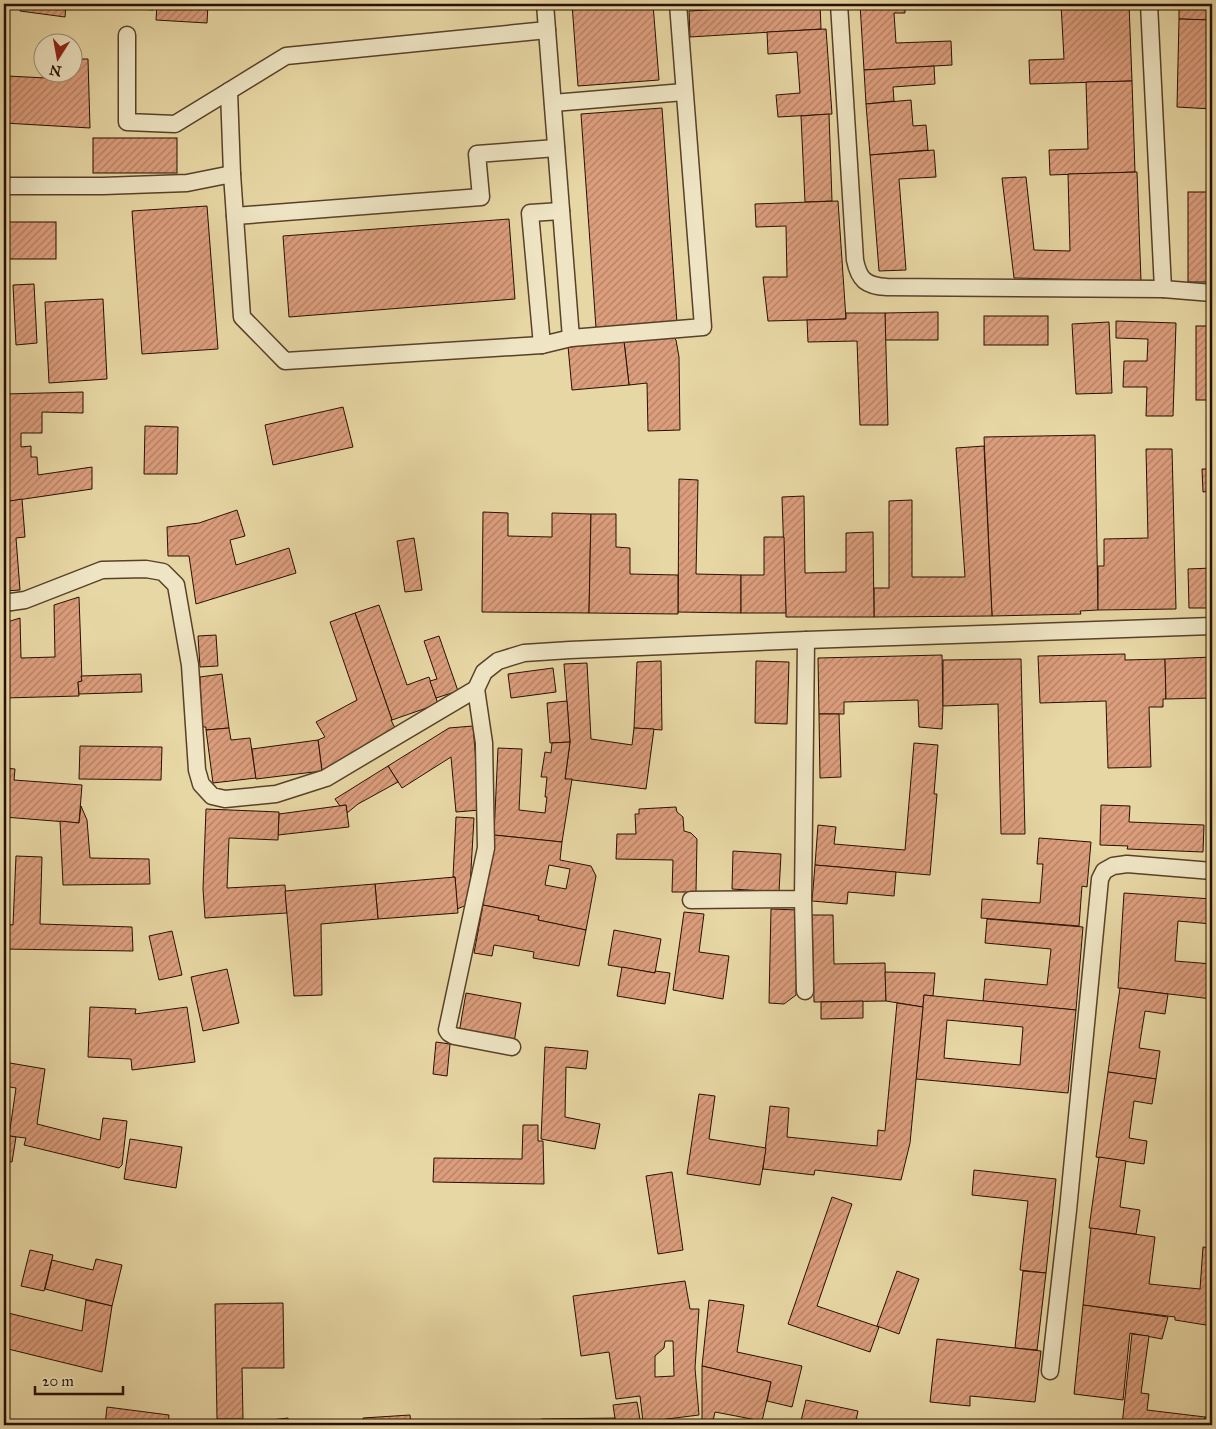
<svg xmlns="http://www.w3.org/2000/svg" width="1216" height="1429" font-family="'IM FELL Great Primer',serif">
	<defs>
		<pattern id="building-hatch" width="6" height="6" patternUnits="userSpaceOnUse" patternTransform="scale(1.25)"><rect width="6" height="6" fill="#dc9e7d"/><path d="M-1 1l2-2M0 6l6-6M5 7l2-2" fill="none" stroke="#b27f64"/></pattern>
	</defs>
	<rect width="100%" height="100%" fill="#e7d7a4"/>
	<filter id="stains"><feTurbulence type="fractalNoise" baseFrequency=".004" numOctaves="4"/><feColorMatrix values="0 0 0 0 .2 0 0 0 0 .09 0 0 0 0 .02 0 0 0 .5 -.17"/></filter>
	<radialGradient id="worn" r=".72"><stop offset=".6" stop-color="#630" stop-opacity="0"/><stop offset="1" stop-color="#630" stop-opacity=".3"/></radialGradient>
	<g fill="url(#building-hatch)" stroke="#280f00" fill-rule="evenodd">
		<polygon points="21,4 66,4 65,17 20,11"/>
		<polygon points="82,4 153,4 153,10"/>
		<polygon points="157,4 208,4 207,23 156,20"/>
		<polygon points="261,4 334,4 261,9"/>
		<polygon points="572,4 653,4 659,80 578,86"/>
		<polygon points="780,4 820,4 821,29 690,37 689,11 780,6"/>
		<polygon points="860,4 905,4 905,13 894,13 896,43 951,41 952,65 864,70"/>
		<polygon points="1061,4 1129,4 1132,81 1030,84 1029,60 1064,59"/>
		<polygon points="1179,4 1212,4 1212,20 1179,19"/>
		<polygon points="1179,19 1212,20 1212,41 1209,41 1208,85 1212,85 1212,109 1177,107"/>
		<polygon points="826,29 832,114 778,117 776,95 800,93 797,52 768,54 767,32"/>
		<polygon points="72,59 88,59 90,128 4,123 7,76 66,79 66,72 72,72"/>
		<polygon points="934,66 935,84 893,87 894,101 866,104 864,70"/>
		<polygon points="1132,81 1135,172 1050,175 1049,150 1088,149 1086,82"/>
		<polygon points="911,100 913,126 926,125 928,150 870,155 866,104"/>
		<polygon points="662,108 677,323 596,328 581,114"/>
		<polygon points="829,114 832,201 805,202 801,116"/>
		<rect x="93" y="138" width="84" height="35"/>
		<polygon points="934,150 936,177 899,179 906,270 879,271 870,155"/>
		<polygon points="1137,172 1141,281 1014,278 1002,178 1026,177 1034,250 1070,251 1068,174"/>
		<rect x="1188" y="192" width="24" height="90"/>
		<polygon points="838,201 846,319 768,321 763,277 787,277 786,226 756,227 755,204"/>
		<polygon points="207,206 218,349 142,354 132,211"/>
		<polygon points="509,219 515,299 289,317 283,236"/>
		<rect x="4" y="222" width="52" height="37"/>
		<polygon points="34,284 37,343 16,345 13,285"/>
		<polygon points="103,299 107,379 49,383 45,302"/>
		<polygon points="938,312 938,340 885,340 885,313"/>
		<polygon points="846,313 885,313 888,425 860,425 857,341 808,342 807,320 846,319"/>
		<rect x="984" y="316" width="64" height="29"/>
		<polygon points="1116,321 1176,323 1173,416 1146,416 1147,387 1123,387 1124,361 1147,361 1148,339 1116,338"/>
		<polygon points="1109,322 1112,393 1076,394 1072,324"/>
		<rect x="1196" y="326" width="16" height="74"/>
		<polygon points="673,337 676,340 679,357 680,430 648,431 647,383 629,385 624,341"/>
		<polygon points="624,341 629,385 572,390 568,346"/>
		<polygon points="83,392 83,413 42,412 42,433 21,433 21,447 31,446 31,457 37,457 38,475 92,467 92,489 4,502 4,394"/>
		<polygon points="343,407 353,447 273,465 265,425"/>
		<polygon points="145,426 178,427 177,474 144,474"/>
		<polygon points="1095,435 1098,610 1080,611 1081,614 992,616 984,437"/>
		<polygon points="984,446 992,616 874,617 874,588 889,588 889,501 912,500 912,577 965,577 956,448"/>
		<polygon points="1146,449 1172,449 1176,609 1098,610 1098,566 1104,566 1104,539 1148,538"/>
		<polygon points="1202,469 1212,469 1212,491 1203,492"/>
		<polygon points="679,479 698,480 696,574 741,575 741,613 678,612"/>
		<polygon points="804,496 805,573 846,572 846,533 873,532 874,617 786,617 782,497"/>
		<polygon points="22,499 25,537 16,538 20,590 4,591 4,502"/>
		<polygon points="237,510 245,536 230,540 236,565 289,548 296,573 196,604 189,556 168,556 167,527 199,523"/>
		<polygon points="483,512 508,513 508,536 552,537 552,513 591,514 589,613 482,612"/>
		<polygon points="591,514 616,514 616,547 630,548 630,574 678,575 678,614 589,613"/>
		<polygon points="764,537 784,537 786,613 741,613 741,575 764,575"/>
		<polygon points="414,538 422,590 405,592 397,541"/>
		<polygon points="1212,568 1212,608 1189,608 1188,569"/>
		<polygon points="79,597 82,681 78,682 79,696 4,698 4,623 20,618 21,658 55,657 54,605"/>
		<polygon points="379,605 407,685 429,677 438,704 392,720 355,613"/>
		<polygon points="355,613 392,720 391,720 396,730 322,771 318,740 325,737 316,722 357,700 330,622"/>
		<polygon points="216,635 218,666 200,667 198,636"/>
		<polygon points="439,636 458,691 436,698 430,681 437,679 424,641"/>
		<polygon points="1125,654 1125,660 1165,659 1166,699 1163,699 1163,707 1149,707 1151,767 1108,768 1106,701 1040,703 1038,656"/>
		<polygon points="942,655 943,706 942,729 919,727 918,700 844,702 844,714 819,714 818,658"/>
		<polygon points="1212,657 1212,698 1166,699 1165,659"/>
		<polygon points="1021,659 1025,834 1001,834 998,704 943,706 943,660"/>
		<polygon points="661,661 662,730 634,728 637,662"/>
		<polygon points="756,661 789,662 787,724 755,723"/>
		<polygon points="587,663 591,739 632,745 634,728 654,729 646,789 565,779 570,742 564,664"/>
		<polygon points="553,668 556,692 511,698 508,674"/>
		<polygon points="141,674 142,692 79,694 78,682 82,681 81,676"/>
		<polygon points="222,674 229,728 206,730 206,727 202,727 200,677"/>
		<polygon points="567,701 570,742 550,743 547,703"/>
		<polygon points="819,714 839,714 841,777 820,778"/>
		<polygon points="473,726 480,810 456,812 451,757 402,788 388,766 449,728"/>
		<polygon points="229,728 231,740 250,738 256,778 213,783 206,730"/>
		<polygon points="318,740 322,771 256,779 252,749"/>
		<polygon points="570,742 565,779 572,779 562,842 494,835 498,748 522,749 519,810 545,813 547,797 545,797 547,777 541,777 545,752 551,753 552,743"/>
		<polygon points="914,743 938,745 934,794 937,794 930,875 815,865 818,825 836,827 834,844 905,850"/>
		<polygon points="80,746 162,747 161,780 79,779"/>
		<polygon points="388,766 398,782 358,804 347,813 346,805 340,806 335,799"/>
		<polygon points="4,768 15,769 14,780 82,785 79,823 4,817"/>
		<polygon points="346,805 349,827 278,835 279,814"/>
		<polygon points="1101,805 1130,806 1129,822 1204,825 1203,852 1127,849 1128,846 1100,845"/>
		<polygon points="81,806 87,820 90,858 149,859 150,884 63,885 60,821 79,823"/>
		<polygon points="676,807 677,812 683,817 684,831 691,833 697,839 696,892 672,892 673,860 616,859 617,834 636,834 635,814 639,814 639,809"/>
		<polygon points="206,809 279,812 278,840 229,838 227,888 285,885 287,913 205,918 203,889"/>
		<polygon points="456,817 474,818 469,904 457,909 455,877 453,877"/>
		<path d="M494,835L562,842L560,860L591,866L596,876L586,930L538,920L539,916L483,905ZM549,865L570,869L566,889L545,885Z"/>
		<polygon points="1039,838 1091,842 1087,887 1082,886 1079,926 981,918 982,899 1040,903 1043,864 1037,864"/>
		<polygon points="733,851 781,854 779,892 732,889"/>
		<polygon points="16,856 42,857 40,924 132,927 133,951 4,949 4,924 13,925"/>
		<polygon points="815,865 896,872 894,896 848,892 847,904 812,901"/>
		<polygon points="455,877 458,913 378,919 375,884"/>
		<polygon points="375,884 378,919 321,924 322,995 294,996 285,891"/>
		<polygon points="1124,893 1212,899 1212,924 1178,921 1175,961 1212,964 1212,999 1118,988"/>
		<polygon points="483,905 539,916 538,920 586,930 579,966 533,958 534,952 494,945 492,956 474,953"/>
		<polygon points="771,909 798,910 796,995 784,1004 769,1003"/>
		<polygon points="684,912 704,914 699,952 729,956 723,999 673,990"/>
		<polygon points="812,915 833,915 834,964 885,963 886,1001 814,1002"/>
		<polygon points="987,919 1083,927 1076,1010 983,1001 985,979 1047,985 1051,949 985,943"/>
		<polygon points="614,930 661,939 655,973 608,965"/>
		<polygon points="172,931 182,975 159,980 149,936"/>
		<polygon points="4,949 8,949 4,982"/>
		<polygon points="622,967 655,973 655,971 670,973 665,1004 617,996"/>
		<polygon points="227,969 239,1023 203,1031 191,977"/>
		<polygon points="885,972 935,973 933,996 924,995 923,1007 886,1001"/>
		<polygon points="1120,988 1168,994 1165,1014 1145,1011 1139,1048 1160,1051 1156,1079 1108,1072"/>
		<polygon points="466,993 521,1003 514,1042 459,1033"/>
		<path d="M924,995L1076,1010L1068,1093L916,1079ZM947,1020L1023,1027L1020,1065L944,1058Z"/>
		<polygon points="863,1001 863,1018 821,1019 821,1002"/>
		<polygon points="897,1003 923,1007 910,1143 901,1180 815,1170 814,1175 763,1169 770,1106 789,1108 787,1137 877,1146 878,1130 885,1131"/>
		<polygon points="90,1007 136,1009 135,1014 187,1007 195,1062 132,1070 131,1059 88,1057"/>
		<polygon points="436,1042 450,1044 447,1076 433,1074"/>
		<polygon points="545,1047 588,1051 586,1069 566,1067 565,1117 600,1124 595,1149 541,1139"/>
		<polygon points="4,1062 45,1069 37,1124 100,1140 103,1118 127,1121 122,1165 119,1168 24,1145 26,1138 9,1136 16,1088 4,1086"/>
		<polygon points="1108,1072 1156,1079 1152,1104 1134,1101 1129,1138 1147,1141 1144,1164 1096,1157"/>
		<polygon points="699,1094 715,1096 709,1139 766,1148 760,1185 687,1174"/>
		<polygon points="523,1125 538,1125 538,1141 543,1141 544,1184 433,1182 434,1158 522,1159"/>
		<polygon points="4,1135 16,1137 12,1162 4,1161"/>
		<polygon points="130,1139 182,1147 176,1188 124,1179"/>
		<polygon points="1099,1157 1126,1161 1120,1207 1140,1210 1136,1234 1089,1228"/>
		<polygon points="974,1170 1056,1179 1046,1273 1020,1270 1028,1201 972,1195"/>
		<polygon points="672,1172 683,1250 658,1254 646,1176"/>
		<polygon points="832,1197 852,1204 817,1306 879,1327 870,1352 788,1324"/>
		<polygon points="1091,1228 1155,1237 1149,1284 1200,1289 1203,1247 1212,1248 1212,1326 1175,1320 1175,1317 1083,1305"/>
		<polygon points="30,1250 53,1255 44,1291 21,1286"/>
		<polygon points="96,1259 122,1265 112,1306 45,1289 52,1260 93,1270"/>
		<polygon points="897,1271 919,1279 899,1334 877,1326"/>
		<polygon points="1023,1271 1046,1273 1037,1350 1015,1348"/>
		<path d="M685,1281L690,1309H699L695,1368L699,1415L643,1422L640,1396L616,1399L609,1352L581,1356L573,1296ZM665,1341H673L674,1376L655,1377V1356L664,1348Z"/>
		<polygon points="86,1300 112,1306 102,1372 4,1348 4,1312 82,1331"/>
		<polygon points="709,1300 744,1305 737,1352 802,1366 792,1407 767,1401 771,1382 702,1366"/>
		<polygon points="283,1303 284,1368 242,1368 243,1419 217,1419 215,1304"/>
		<polygon points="1083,1305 1168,1317 1162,1339 1130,1333 1123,1400 1074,1394"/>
		<polygon points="1132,1334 1149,1336 1141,1393 1149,1394 1147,1410 1205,1417 1204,1425 1122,1425"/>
		<polygon points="937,1339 1041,1351 1035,1402 970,1396 970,1406 930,1402"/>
		<polygon points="702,1366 771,1382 762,1421 715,1412 712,1425 702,1425"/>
		<polygon points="806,1400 858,1411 855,1425 800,1425"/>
		<polygon points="637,1402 641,1425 616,1425 613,1405"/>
		<polygon points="107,1407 169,1415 168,1425 105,1425"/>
		<polygon points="410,1415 411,1425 364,1425 363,1418"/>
		<polygon points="1205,1417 1212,1418 1212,1425 1204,1425"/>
		<polygon points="288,1418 289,1425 262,1425 262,1421"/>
		<polygon points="615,1418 616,1425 542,1425 541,1419"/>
		<polygon points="314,1424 314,1425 289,1425"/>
	</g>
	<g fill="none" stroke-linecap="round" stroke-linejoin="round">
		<g stroke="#584129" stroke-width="19">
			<g id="service">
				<polyline points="545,4 571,338 703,327 678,4"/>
				<path d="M839,4L855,260C859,280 866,286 887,287L1163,289L1212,293"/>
				<polyline points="1149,4 1163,289"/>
				<polyline points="127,35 127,122 175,124 229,91"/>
				<polyline points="553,103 684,92"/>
				<polyline points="232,174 229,91 286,56 547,30"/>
				<polyline points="4,186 103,186 187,183 232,174 242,317 285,361 542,345 571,338"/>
				<polyline points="235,216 481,197 477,154 556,148"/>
				<polyline points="542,345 530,213 561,211"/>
				<polyline points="4,603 25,600 102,570 146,569 163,572 176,585 190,665 197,770 201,784 212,796 225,799 276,794 326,778 476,689 484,672 498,661 524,653 570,650 806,640 1212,626"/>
				<polyline points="476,689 484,743 486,848 447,1030 449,1033 454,1036 512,1047"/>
				<polyline points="803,899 805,991"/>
				<polyline points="691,900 803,899 806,640"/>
				<polyline points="1050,1371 1068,1210 1100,879 1104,871 1113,866 1127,864 1212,871"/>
			</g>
		</g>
		<use href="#service" stroke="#efe5c4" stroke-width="16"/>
	</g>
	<rect width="1216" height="1429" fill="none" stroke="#e7d7a4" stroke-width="20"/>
	<rect x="5" y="5" width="1206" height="1419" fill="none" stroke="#280f00" stroke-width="2.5"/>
	<rect x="10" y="10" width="1196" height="1409" fill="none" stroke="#280f00"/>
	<g transform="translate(58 58) rotate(191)"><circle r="24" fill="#efe5c4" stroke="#9f8f76"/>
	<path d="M0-4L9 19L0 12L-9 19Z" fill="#8f2418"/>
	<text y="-8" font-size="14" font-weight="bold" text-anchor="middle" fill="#280f00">N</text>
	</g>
	<path d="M35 1386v8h88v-8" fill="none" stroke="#280f00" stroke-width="2.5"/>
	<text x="42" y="1386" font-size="15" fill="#280f00" stroke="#efe5c4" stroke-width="4" paint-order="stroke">20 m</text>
	<rect width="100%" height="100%" filter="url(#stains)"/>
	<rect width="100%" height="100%" fill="url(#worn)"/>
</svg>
